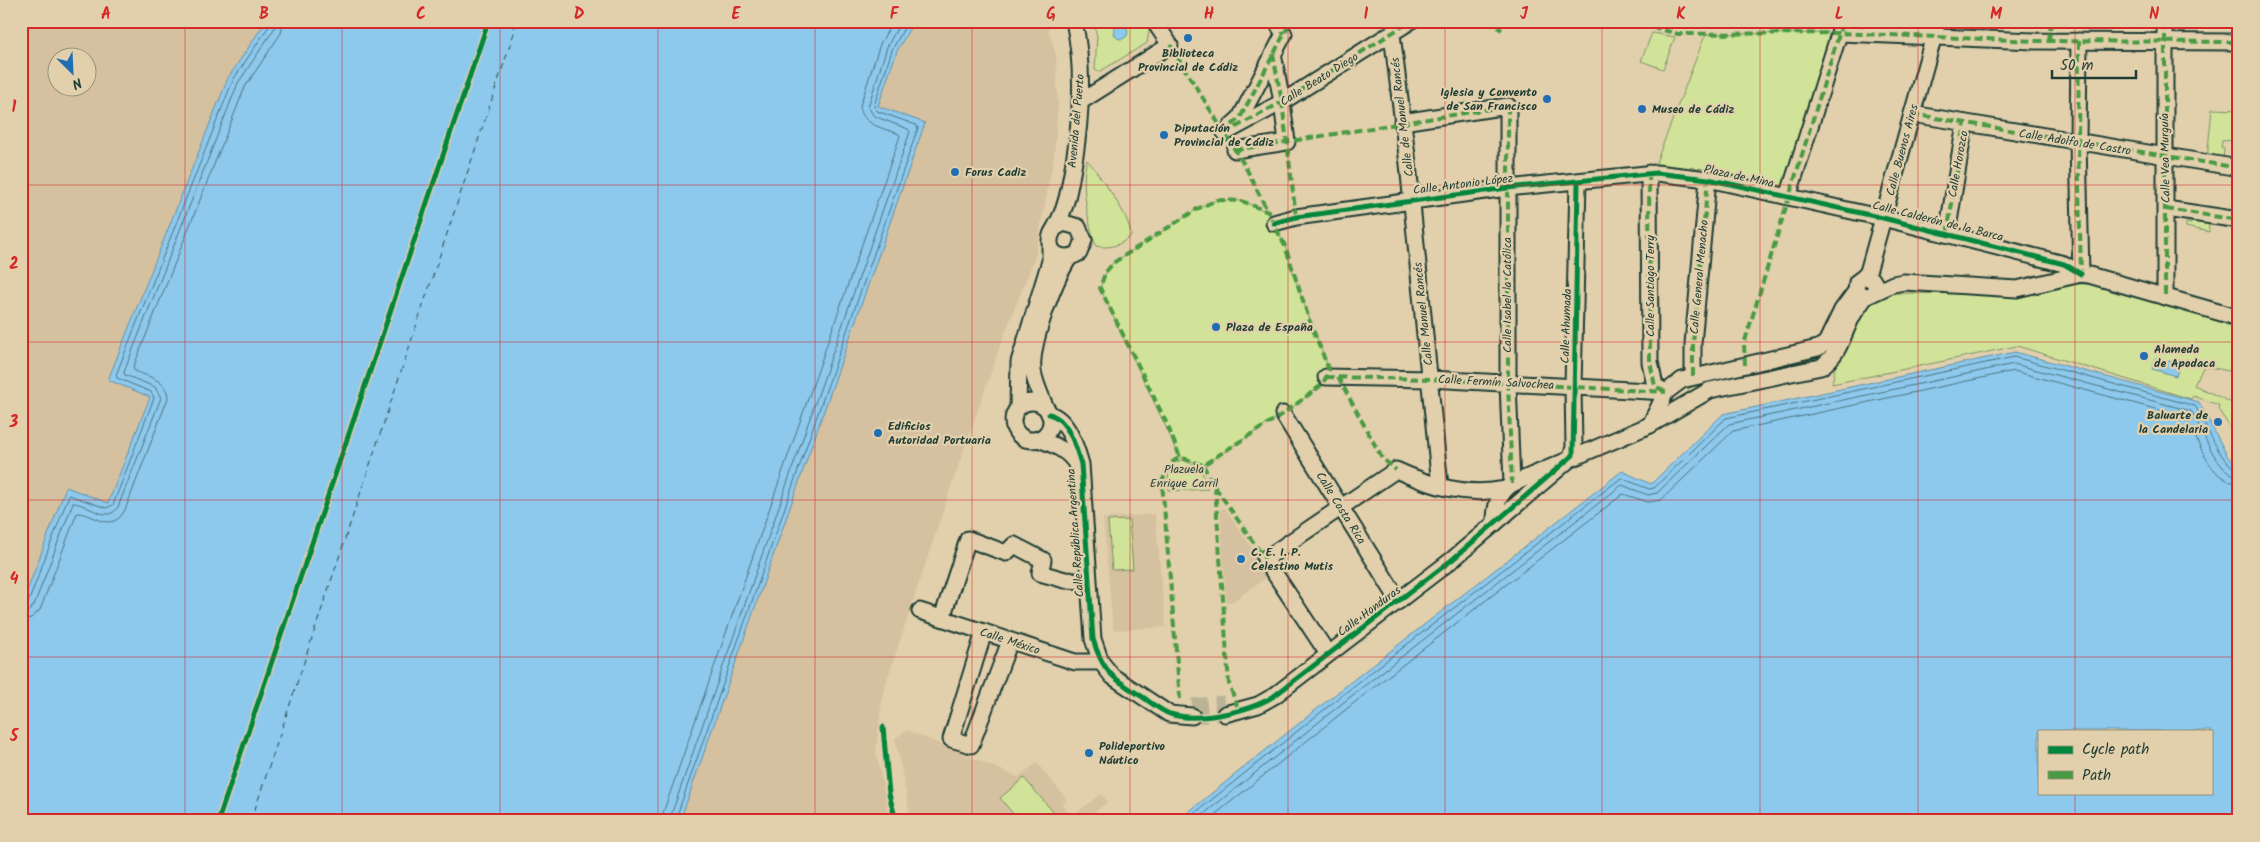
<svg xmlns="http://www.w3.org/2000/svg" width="2260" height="842" font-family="Kalam,sans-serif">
	<rect width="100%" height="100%" fill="#e2d0ad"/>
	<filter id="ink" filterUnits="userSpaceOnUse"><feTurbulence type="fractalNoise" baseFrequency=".02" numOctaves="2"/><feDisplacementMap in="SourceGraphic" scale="10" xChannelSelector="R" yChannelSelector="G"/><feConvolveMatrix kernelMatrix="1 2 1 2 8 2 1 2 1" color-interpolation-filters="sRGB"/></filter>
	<g filter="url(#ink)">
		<g fill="#d5c19f" fill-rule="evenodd">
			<path d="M21,21H266L228,78L108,380L150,397L108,504L66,487L21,607ZM58,58H88V88H58Z"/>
			<polygon points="914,21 1046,21 1056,55 1058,106 1054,156 1035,257 1003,338 949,493 883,692 876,751 890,821 680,821 924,123 878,106 897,51"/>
			<polygon points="1225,508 1270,575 1232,602 1226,602 1220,510"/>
			<polygon points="1155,514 1166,627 1113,630 1103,518"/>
			<polygon points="907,730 1018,777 1037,763 1067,800 1062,805 1072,816 1101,794 1108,802 1083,821 914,821 910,814 895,738"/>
		</g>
		<g fill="#d1e398" stroke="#789066">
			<polygon points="1093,21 1146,21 1150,26 1147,43 1099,72 1095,70 1097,36"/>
			<polygon points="1652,33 1675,37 1663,69 1641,61"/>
			<polygon points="1839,33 1788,197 1656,173 1655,165 1704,38 1708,34"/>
			<polygon points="2212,109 2239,110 2236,140 2222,141 2221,147 2224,148 2223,161 2207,159"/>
			<path d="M1087,160L1093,167C1105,185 1130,215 1131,236C1120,245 1111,249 1096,246C1088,223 1080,184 1087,160Z"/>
			<polygon points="1217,200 1242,201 1268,212 1285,246 1298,288 1329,370 1323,384 1283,414 1203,465 1180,457 1100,288 1108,268 1113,263 1197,209"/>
			<polygon points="2192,216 2208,219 2209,232 2186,227 2186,223 2191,224"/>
			<polygon points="2068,284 2097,284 2199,311 2239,331 2239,373 2204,366 2194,385 2232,403 2236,436 2218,409 2219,405 2193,396 2191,399 2017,346 1832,384 1835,368 1862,309 1879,293 1998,294"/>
			<polygon points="1831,343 1831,357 1690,396 1688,390 1699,381"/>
			<polygon points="1182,460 1200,467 1208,489 1169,491 1168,468 1174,463"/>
			<polygon points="1129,520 1133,569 1112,570 1108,521"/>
			<polygon points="1024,778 1061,821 1019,821 1000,798"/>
		</g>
		<g fill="#8dc8ed" stroke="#6190a3" fill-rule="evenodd">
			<polygon points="266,21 914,21 897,51 878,106 925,123 680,821 21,821 21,607 66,487 108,503 150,397 108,380 228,78"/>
			<circle cx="1121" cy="32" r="7"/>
			<path d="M2015,352L2199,402L2228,457L2239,466V821H1177L1357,677L1622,471L1651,484L1723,414ZM2039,731H2211V793H2039Z"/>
			<polygon points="2156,358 2180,364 2176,376 2152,369"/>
		</g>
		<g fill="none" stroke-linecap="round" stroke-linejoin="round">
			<g stroke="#4b757e" stroke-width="1">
				<polyline points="21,606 28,603 69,495 106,508 113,505 154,398 151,392 117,378 116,375 233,80 269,26 270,21"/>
				<path d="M21,613L29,611L34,605L73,503C87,503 107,525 118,507L161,398L155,387L125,375L124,372L238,83L274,29L276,21"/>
				<path d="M21,620L31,618L40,610L77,513C95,513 111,535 125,510L168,398C167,380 149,377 135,371L133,368L245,87L281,33L284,21"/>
				<path d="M662,821L663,813L900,136L899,134C883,128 862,125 860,106L880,44L893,21"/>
				<polyline points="669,821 910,132 908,129 874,116 868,107 887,47 901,21"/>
				<polyline points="675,821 918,128 916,125 877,111 874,106 892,50 908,21"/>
				<path d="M1185,821L1360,681L1621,478L1649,489L1654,488L1726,418L2014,357L2195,406C2206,421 2220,467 2239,469"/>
				<path d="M1195,821L1364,686L1622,485L1648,495L1657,493L1729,424L2014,364L2191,411C2203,428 2215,474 2239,476"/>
				<path d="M1207,821L1369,691L1623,494L1648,502L1661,500L1733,431L2014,371L2185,417C2199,438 2208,482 2239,483"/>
			</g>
			<g stroke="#24443d" stroke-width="1" stroke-dasharray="6 5" stroke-linecap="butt">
				<polyline points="218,821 486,28 485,21"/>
				<polyline points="251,821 515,30 514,21"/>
			</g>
			<g stroke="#bbb395" stroke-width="15" stroke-dasharray="15 8" stroke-linecap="butt">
				<polyline points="1192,706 1224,703"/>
				<polyline points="1192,716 1225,714"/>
			</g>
			<g stroke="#1f3d34" stroke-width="19">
				<g id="minor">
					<polyline points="1839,33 2034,41 2239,42"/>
					<polyline points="1392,34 1408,164 1440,486"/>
					<polyline points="2079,41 2078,142 2081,274"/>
					<polyline points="1080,102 1170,45 1154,21"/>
					<polyline points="1912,114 2239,168"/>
					<polyline points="1402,122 1508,106 1508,383 1512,484"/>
					<polyline points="1231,126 1240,118 1284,34 1276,21"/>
					<polyline points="1225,133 1282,102 1411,21"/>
					<polyline points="1235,150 1287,142 1282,102 1273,54"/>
					<polyline points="1649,173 1650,362 1655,386 1666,392"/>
					<polyline points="1788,197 1843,21"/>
					<polyline points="2166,209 2239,220"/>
					<polyline points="1274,223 1296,217 1507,188 1656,173 1708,179 1883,218 2064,264 2081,274"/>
					<path d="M1055,228L1064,223L1078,227L1084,240L1079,253C1068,260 1051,258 1050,243C1049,234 1055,229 1058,222C1063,212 1067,200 1069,189C1080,135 1086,75 1074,21"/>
					<polyline points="1947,234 1965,123"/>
					<polyline points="1864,277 1868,272 1938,21"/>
					<polyline points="1874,292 1876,286 1872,279 1864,277 1857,282 1856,291 1860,295 1865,297 1893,284 1904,282 2017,289 2081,274 2089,275 2239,318"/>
					<polyline points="2165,295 2165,21"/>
					<polyline points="1693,376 1693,344 1708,179"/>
					<polyline points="1326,377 1430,379 1666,392"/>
					<circle cx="1032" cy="421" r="19"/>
					<polyline points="1018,408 1019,362 1050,261 1050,247"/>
					<path d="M1046,408C1041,396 1035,384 1033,371C1030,344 1054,281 1069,258"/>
					<path d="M1049,414C1068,419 1076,447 1081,464L1093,639L1101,662L1112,676L1169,714L1192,716"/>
					<polyline points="1283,414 1399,601"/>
					<polyline points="1650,425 1666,392 1682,380 1818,348 1826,343 1842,310 1856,291"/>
					<path d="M1038,439C1055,445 1070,451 1078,467"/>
					<path d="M1495,523C1495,506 1498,494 1512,484L1650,425L1710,390L1821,367C1841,352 1841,338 1852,317C1855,310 1861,304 1865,297"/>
					<polyline points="920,611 1075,662 1101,662"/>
					<polyline points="942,618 968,539 1006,553 1014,545 1043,560 1040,573 1065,580 1088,581"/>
					<polyline points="984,632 951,739 971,745 1010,641"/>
					<path d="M1328,654L1265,559L1396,470C1431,486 1467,497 1505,489"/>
					<polyline points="1225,714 1258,705 1274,696 1453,559 1571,458 1574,447 1573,386 1578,182"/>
				</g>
			</g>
			<use href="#minor" stroke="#e2d0ad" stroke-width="15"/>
			<g stroke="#4a9a42" stroke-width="4" stroke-dasharray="8 4" stroke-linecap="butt">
				<polyline points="1276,21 1284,34"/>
				<polyline points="1488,21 1502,30"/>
				<polyline points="1641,21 1656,28 1678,34 1839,33 2034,41 2239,42"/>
				<polyline points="2049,41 2051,21"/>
				<polyline points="2079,41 2078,142 2081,274"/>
				<polyline points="1170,45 1245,166 1268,212"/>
				<polyline points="1273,54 1282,102 1296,217"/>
				<polyline points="1912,114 2239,168"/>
				<polyline points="1232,125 1240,118 1291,21"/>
				<polyline points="1225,133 1282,102 1411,21"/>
				<polyline points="1235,150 1508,106 1508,383 1512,484"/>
				<polyline points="1649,173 1650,362 1655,386 1664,391"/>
				<polygon points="1217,200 1242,201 1268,212 1285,246 1310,322 1329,370 1323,384 1283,414 1203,465 1180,457 1167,424 1100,288 1105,273 1113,263 1197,209"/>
				<polyline points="2166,209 2239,220"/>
				<polyline points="1947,234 1965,123"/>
				<polyline points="2165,295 2165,21"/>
				<polyline points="1745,365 1744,344 1843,21"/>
				<polyline points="1693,376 1693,344 1708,179"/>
				<polyline points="1326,377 1430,379 1666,392"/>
				<polyline points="1338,377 1382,458 1396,470"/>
				<polyline points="1203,465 1215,487 1229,684 1237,706"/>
				<polyline points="1215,487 1265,559"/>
				<polyline points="1180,699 1162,482 1169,464 1180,457"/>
			</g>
			<g stroke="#e2d0ad" stroke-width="8">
				<g id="cycleway">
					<polyline points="1274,223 1296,217 1507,188 1656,173 1708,179 1883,218 2064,264 2081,274"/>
					<path d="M1049,414C1068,419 1076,447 1081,464L1093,639C1102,670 1112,678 1138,694C1148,700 1159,710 1170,714C1198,723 1251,711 1274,696L1453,559L1573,455L1578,182"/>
					<polyline points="883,727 889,794 896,821"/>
					<polyline points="218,821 486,28 485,21"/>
				</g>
			</g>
			<use href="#cycleway" stroke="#00873e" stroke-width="5"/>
		</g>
	</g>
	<path fill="none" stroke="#d62828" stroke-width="1" stroke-opacity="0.55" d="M185,21V821M342,21V821M500,21V821M658,21V821M815,21V821M972,21V821M1130,21V821M1288,21V821M1445,21V821M1602,21V821M1760,21V821M1918,21V821M2075,21V731M21,185H2239M21,342H2239M21,500H2239M21,657H2239M2075,793V821"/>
	<g fill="#1f6fb2" stroke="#e2d0ad" stroke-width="2">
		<circle cx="1188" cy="38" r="5"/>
		<circle cx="1547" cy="99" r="5"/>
		<circle cx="1642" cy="109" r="5"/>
		<circle cx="1164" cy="135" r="5"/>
		<circle cx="955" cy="172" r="5"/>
		<circle cx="1216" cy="327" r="5"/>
		<circle cx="2144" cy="356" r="5"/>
		<circle cx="2218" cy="422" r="5"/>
		<circle cx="878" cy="433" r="5"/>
		<circle cx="1241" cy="559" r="5"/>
		<circle cx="1089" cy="753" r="5"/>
	</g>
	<g text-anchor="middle" stroke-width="4.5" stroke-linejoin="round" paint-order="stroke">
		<g font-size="12" font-weight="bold" fill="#1f3d34" stroke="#e2d0ad" text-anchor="start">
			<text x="1188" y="57" text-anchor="middle">Biblioteca<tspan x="1188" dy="14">Provincial de Cádiz</tspan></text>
			<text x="1537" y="96" text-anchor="end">Iglesia y Convento<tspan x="1537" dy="14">de San Francisco</tspan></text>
			<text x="1652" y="113">Museo de Cádiz</text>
			<text x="1174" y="132">Diputación<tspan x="1174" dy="14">Provincial de Cádiz</tspan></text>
			<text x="965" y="176">Forus Cadiz</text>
			<text x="1226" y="331">Plaza de España</text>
			<text x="2154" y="353">Alameda<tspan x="2154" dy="14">de Apodaca</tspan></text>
			<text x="2208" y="419" text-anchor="end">Baluarte de<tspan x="2208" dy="14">la Candelaria</tspan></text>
			<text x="888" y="430">Edificios<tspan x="888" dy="14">Autoridad Portuaria</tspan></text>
			<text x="1251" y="556">C. E. I. P.<tspan x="1251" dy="14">Celestino Mutis</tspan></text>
			<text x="1099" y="750">Polideportivo<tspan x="1099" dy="14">Náutico</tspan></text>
		</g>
		<g font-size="12" fill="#1f3d34" stroke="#e2d0ad">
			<text transform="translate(1319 79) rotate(-32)" y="4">Calle Beato Diego</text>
			<text transform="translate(1402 117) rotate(-97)" y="4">Calle de Manuel Rancés</text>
			<text transform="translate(1076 121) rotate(-85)" y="4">Avenida del Puerto</text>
			<text transform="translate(2075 142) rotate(9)" y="4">Calle Adolfo de Castro</text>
			<text transform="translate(1902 150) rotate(-75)" y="4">Calle Buenos Aires</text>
			<text transform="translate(2165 158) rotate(-91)" y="4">Calle Vea Murguía</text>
			<text transform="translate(1958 164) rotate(-80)" y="4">Calle Horozco</text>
			<text transform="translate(1739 176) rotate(12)" y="4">Plaza de Mina</text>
			<text transform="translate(1463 184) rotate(-7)" y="4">Calle Antonio López</text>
			<text transform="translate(1938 221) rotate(14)" y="4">Calle Calderón de la Barca</text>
			<text transform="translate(1699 277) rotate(-85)" y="4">Calle General Menacho</text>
			<text transform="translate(1650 286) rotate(-90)" y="4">Calle Santiago Terry</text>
			<text transform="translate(1507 295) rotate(-90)" y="4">Calle Isabel la Católica</text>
			<text transform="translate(1423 314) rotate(-96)" y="4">Calle Manuel Rancés</text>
			<text transform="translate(1566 326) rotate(-88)" y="4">Calle Ahumada</text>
			<text transform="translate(1496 382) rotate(3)" y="4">Calle Fermín Salvochea</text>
			<text transform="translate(1341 508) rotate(58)" y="4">Calle Costa Rica</text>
			<text transform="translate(1075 533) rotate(-94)" y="4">Calle República Argentina</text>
			<text transform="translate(1369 611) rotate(-37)" y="4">Calle Honduras</text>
			<text transform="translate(1010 641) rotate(18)" y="4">Calle México</text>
		</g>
		<g font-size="12" fill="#284539" stroke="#e2d0ad">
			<text x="1184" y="473">Plazuela<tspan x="1184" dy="14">Enrique Carril</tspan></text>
		</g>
	</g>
	<rect width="2260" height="842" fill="none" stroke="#e2d0ad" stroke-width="55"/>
	<rect x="2038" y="730" width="175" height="65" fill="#e2d0ad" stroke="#94957d"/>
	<rect x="2048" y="746" width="25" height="8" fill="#00873e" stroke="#94957d"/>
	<text x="2082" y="754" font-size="15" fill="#1f3d34">Cycle path</text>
	<rect x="2048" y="771" width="25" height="8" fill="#4a9a42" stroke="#94957d"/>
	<text x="2082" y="780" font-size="15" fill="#1f3d34">Path</text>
	<g transform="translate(72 72) rotate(156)"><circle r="24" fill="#e2d0ad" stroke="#94957d"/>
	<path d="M0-4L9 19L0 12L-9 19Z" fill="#1f6fb2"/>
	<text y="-8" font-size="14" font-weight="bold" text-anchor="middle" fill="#1f3d34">N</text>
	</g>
	<path d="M2052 70v8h84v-8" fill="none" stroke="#1f3d34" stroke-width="2.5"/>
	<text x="2060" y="70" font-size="15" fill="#1f3d34" stroke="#e2d0ad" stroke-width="4" paint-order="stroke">50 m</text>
	<rect x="28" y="28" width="2204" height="786" fill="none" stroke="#d62828" stroke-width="2"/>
	<g font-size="16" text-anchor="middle" font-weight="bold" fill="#d62828">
		<text x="106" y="19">A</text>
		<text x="264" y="19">B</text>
		<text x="421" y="19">C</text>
		<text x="579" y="19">D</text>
		<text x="736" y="19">E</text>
		<text x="894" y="19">F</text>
		<text x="1051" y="19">G</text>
		<text x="1209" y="19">H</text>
		<text x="1366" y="19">I</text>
		<text x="1524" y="19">J</text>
		<text x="1681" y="19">K</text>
		<text x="1839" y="19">L</text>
		<text x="1996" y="19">M</text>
		<text x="2154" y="19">N</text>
		<text x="14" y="112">1</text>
		<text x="14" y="269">2</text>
		<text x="14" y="427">3</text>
		<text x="14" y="584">4</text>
		<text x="14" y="741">5</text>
	</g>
</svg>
